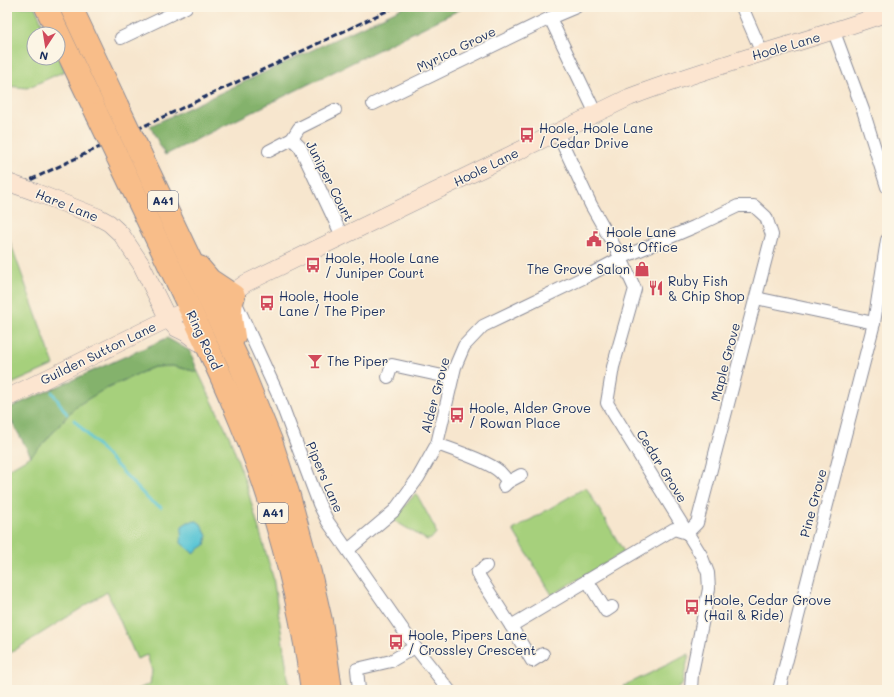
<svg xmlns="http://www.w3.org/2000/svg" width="894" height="697" font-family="Mali,sans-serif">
	<rect width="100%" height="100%" fill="#fcf5e5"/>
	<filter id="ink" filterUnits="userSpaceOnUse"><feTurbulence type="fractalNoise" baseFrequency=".025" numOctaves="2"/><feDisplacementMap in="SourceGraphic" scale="8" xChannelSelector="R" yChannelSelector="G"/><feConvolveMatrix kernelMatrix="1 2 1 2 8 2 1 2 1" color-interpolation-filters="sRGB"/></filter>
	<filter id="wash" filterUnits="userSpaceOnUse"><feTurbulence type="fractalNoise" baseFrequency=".012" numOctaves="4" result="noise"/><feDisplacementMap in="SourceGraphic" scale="16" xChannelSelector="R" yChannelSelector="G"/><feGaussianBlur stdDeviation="0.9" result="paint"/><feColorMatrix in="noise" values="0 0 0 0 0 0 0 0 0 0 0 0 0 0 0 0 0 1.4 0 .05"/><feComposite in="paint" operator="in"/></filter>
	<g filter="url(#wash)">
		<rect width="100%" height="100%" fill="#f7e6ce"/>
		<g fill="#a6d07c" stroke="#60806d">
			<polygon points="7,7 35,7 47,34 34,34 34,58 58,58 58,56 65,71 27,88 7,86"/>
			<polygon points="7,233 54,365 7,386"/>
			<polygon points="172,366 198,372 230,438 245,481 273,577 290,690 136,690 150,684 152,671 147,655 137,659 107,592 7,655 7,470 31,456 43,444 75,407 98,392 154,367"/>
			<polygon points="586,487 624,552 552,595 513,530"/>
			<polygon points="416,493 435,528 436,533 431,539 427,540 393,520"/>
			<polygon points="689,654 682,685 675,690 625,690 624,686"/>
		</g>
		<g fill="#84b26c" stroke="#507065">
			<polygon points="404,7 465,7 165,155 150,126"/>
			<polygon points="167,338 190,351 198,372 172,366 154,367 108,387 75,407 43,444 31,456 11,420 7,422 7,409"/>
		</g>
		<polygon fill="#5bc6d5" stroke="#3b7a9a" points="197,521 201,524 207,536 205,545 193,553 181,543 182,526 188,522"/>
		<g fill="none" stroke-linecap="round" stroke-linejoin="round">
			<g stroke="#5bc6d5" stroke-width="3">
				<polyline points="52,392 67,414"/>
				<polyline points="74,420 150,501 161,507"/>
			</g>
		</g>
	</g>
	<g filter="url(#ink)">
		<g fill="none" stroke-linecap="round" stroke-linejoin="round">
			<g stroke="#898a96" stroke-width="14">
				<g id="street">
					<polyline points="576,7 550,18 596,114"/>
					<polyline points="742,7 762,53"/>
					<polyline points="834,32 863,110 887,187"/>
					<polyline points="121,38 186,7"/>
					<polyline points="373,104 550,18"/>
					<polyline points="335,110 299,128 292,139 300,147 342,236"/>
					<polyline points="557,132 591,205 621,258 635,289 613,367 607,403 701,555 708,573 709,589 692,673 691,690"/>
					<polyline points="269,151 292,139"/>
					<polyline points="756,298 874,323"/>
					<polyline points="235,301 279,397 319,504 328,522 415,647 449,690"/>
					<polyline points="388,377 392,365 452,378"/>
					<path d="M437,444C453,450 488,461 500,472C503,475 506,479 508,482L504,486"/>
					<polyline points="508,482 521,475"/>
					<polyline points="348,550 394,511 418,478 437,444 455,367 464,346 483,326 587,276 621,258 694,227 738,206 754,206 766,217 772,235 697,523 687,533 674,529 511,626 477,573 486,566"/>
					<polyline points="587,580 606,611 612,607"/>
					<polyline points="511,626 532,661 543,654"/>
					<polyline points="359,690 357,669 391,661 415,647"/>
					<polyline points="779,690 874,323 887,240"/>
				</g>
			</g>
			<g stroke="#898a96" stroke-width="18">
				<g id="secondary">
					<polyline points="35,192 98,217 109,223 121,234 141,264 168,319 176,328 186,333 198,342 207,345"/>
					<path d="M234,296L239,288L246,283L630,97C714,65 802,43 887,13"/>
					<polyline points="7,398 178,314"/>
				</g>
			</g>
			<g stroke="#898a96" stroke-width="24">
				<g id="highway">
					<polyline points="46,7 97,114"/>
					<polyline points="71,7 117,105"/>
					<polyline points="137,147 238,360 271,441 289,496 310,573 321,621 331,690"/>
					<path d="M117,156C141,207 166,258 190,309C216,365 243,422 263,481C286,549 303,619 312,690"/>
					<path d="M199,267L210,280L234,296C228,310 232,323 234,337"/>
				</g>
			</g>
			<use href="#street" stroke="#fff" stroke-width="12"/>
			<use href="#secondary" stroke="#fce5d0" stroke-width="17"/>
			<use href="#highway" stroke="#f8bd89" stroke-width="22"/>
			<polyline stroke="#1b2f5e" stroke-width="3" stroke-dasharray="6 3" stroke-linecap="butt" points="7,191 395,7"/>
			<g stroke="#898a96" stroke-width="18" stroke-linecap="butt">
				<polyline id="secondary-bridge" points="7,182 35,192"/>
			</g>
			<g stroke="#898a96" stroke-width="24" stroke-linecap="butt">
				<g id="highway-bridge">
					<polyline points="117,105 137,147"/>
					<polyline points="97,114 117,156"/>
				</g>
			</g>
			<use href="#secondary-bridge" stroke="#fce5d0" stroke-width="17"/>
			<use href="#highway-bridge" stroke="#f8bd89" stroke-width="22"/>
		</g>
	</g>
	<defs>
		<g id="bus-bare" transform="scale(1.2)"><path d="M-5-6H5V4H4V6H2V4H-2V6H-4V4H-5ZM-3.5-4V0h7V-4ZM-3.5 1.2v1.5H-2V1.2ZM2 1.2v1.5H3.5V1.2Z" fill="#d1495b" stroke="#fcf5e5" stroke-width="2.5" paint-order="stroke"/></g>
		<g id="civic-bare" transform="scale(1.2)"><path d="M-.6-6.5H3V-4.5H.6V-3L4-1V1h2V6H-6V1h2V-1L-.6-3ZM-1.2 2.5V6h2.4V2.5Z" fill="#d1495b" stroke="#fcf5e5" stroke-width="2.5" paint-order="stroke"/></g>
		<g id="shop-bare" transform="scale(1.2)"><path d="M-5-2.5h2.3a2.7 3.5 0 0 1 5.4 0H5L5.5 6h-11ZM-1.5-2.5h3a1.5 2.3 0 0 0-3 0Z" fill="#d1495b" stroke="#fcf5e5" stroke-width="2.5" paint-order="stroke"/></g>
		<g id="restaurant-bare" transform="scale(1.2)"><path d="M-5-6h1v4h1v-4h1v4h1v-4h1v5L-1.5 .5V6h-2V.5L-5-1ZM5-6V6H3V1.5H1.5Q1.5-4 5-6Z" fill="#d1495b" stroke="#fcf5e5" stroke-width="2.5" paint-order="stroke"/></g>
		<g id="bar-bare" transform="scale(1.2)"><path d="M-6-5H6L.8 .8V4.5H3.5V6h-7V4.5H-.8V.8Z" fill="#d1495b" stroke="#fcf5e5" stroke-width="2.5" paint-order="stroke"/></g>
	</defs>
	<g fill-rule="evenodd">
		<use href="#bus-bare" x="527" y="135"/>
		<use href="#civic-bare" x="594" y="239"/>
		<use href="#bus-bare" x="313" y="265"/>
		<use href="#shop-bare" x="642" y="269"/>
		<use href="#restaurant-bare" x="656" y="288"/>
		<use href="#bus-bare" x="267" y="303"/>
		<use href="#bar-bare" x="315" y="361"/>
		<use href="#bus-bare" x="457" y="415"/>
		<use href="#bus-bare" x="692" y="607"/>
		<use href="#bus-bare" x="396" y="642"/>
	</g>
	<g text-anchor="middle" stroke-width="3" stroke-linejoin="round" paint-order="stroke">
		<g fill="#fcf5e5" stroke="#5e6a86" stroke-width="1">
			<rect x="148" y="191" width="30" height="20" rx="3"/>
			<rect x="258" y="503" width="30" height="20" rx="3"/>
		</g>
		<g font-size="12" font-weight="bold" fill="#1b2f5e">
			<text x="163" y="205">A41</text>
			<text x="273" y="517">A41</text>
		</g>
		<g font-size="13" fill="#1b2f5e" stroke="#fcf5e5">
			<text transform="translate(786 46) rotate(-16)" y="5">Hoole Lane</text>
			<text transform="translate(456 49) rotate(-26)" y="5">Myrica Grove</text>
			<text transform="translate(486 167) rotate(-26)" y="5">Hoole Lane</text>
			<text transform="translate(330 181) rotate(63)" y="5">Juniper Court</text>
			<text transform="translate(67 205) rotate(22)" y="5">Hare Lane</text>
			<text transform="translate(204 340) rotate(65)" y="5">Ring Road</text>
			<text transform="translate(98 353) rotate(-26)" y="5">Guilden Sutton Lane</text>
			<text transform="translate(725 362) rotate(-75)" y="5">Maple Grove</text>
			<text transform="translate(435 395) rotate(-75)" y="5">Alder Grove</text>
			<text transform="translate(662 466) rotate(58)" y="5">Cedar Grove</text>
			<text transform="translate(325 477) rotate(67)" y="5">Pipers Lane</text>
			<text transform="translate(813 503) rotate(-75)" y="5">Pine Grove</text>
		</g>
		<g font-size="13" fill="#1b2f5e" stroke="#fcf5e5" text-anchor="start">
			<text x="539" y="133">Hoole, Hoole Lane<tspan x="539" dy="15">/ Cedar Drive</tspan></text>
			<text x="606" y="237">Hoole Lane<tspan x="606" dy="15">Post Office</tspan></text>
			<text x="325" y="263">Hoole, Hoole Lane<tspan x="325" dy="15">/ Juniper Court</tspan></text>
			<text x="630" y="274" text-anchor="end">The Grove Salon</text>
			<text x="668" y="286">Ruby Fish<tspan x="668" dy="15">&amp; Chip Shop</tspan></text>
			<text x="279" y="301">Hoole, Hoole<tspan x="279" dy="15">Lane / The Piper</tspan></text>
			<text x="327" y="366">The Piper</text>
			<text x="469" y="413">Hoole, Alder Grove<tspan x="469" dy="15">/ Rowan Place</tspan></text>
			<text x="704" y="605">Hoole, Cedar Grove<tspan x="704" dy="15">(Hail &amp; Ride)</tspan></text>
			<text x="408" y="640">Hoole, Pipers Lane<tspan x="408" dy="15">/ Crossley Crescent</tspan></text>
		</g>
	</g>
	<rect width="894" height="697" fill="none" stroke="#fcf5e5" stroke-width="24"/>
	<g transform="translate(46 46) rotate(192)"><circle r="19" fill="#fcf5e5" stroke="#a2a6af"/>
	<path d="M0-3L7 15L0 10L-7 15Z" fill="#d1495b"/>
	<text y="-6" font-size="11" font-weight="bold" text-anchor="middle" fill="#1b2f5e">N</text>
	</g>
</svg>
